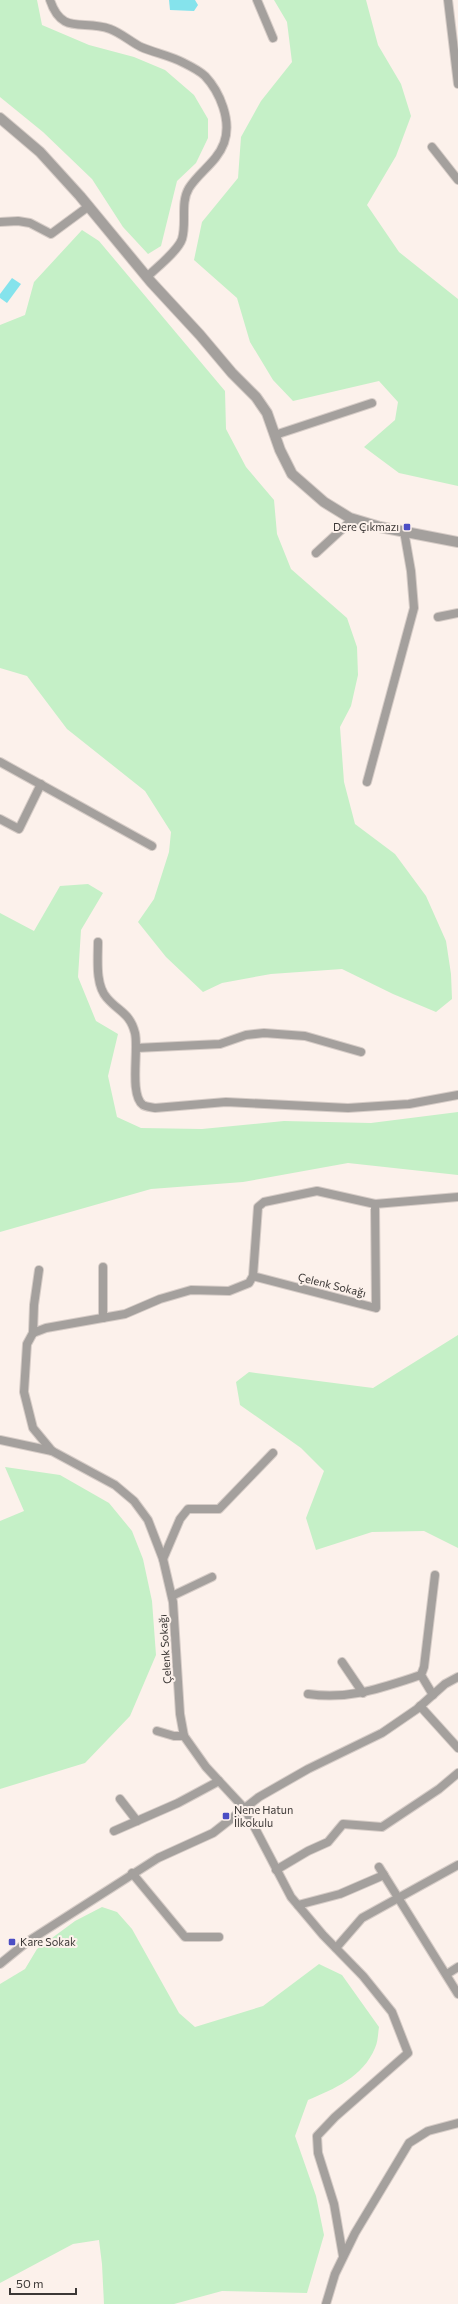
<svg xmlns="http://www.w3.org/2000/svg" width="458" height="2304" font-family="Commissioner,sans-serif">
	<rect width="100%" height="100%" fill="#fcf1eb"/>
	<g fill="#c5f0c7">
		<polygon points="0,0 37,0 42,25 89,45 134,57 165,70 194,95 208,119 208,138 196,163 177,181 161,246 148,254 123,227 92,179 43,132 0,97"/>
		<polygon points="274,0 366,0 378,45 401,84 411,116 396,156 367,205 399,252 458,299 458,486 399,473 364,447 395,420 398,402 379,381 293,401 273,380 250,342 237,298 194,260 202,222 238,178 241,137 261,101 292,62 287,22"/>
		<polygon points="82,230 99,241 225,391 226,429 246,467 274,500 277,534 291,569 347,618 357,647 358,675 351,706 340,727 344,782 355,824 395,854 426,896 446,941 451,974 452,999 436,1012 393,994 342,969 271,974 222,983 203,992 166,957 138,922 154,899 169,852 171,832 145,791 67,729 27,676 0,668 0,325 25,315 34,282"/>
		<polygon points="88,884 103,893 81,930 78,977 96,1021 118,1034 108,1076 117,1117 141,1128 202,1129 284,1121 371,1123 458,1112 458,1175 348,1163 243,1182 151,1189 0,1232 0,913 34,931 60,886"/>
		<polygon points="458,1335 458,1548 424,1531 372,1532 316,1550 306,1518 324,1471 301,1448 240,1405 236,1382 249,1372 373,1388"/>
		<polygon points="5,1467 60,1475 109,1503 132,1531 143,1559 152,1601 156,1655 130,1716 85,1763 0,1789 0,1521 24,1511"/>
		<path d="M102,1907L117,1912L132,1929L179,2013L195,2027L263,2006L319,1964L342,1975L379,2027C378,2033 378,2042 375,2048C363,2077 334,2089 308,2100L295,2136L316,2196L324,2235L307,2293L222,2291L174,2304H104L102,2264L99,2240L73,2244L0,2283V1984L25,1969L37,1949L75,1921Z"/>
	</g>
	<g fill="#85e3ec">
		<polygon points="169,0 195,0 198,5 194,11 170,10"/>
		<polygon points="12,278 21,284 7,303 0,298 0,294"/>
	</g>
	<g fill="none" stroke-linecap="round" stroke-linejoin="round">
		<g stroke="#d6ccc7" stroke-width="10">
			<g id="minor">
				<path d="M50,0C62,36 83,19 110,29C121,33 131,42 141,47C155,53 171,56 184,63C190,66 200,71 205,76C220,92 232,121 224,143C217,162 199,172 189,188C180,203 187,223 182,239C178,251 156,268 147,277"/>
				<polyline points="257,0 273,38"/>
				<polyline points="448,0 458,84"/>
				<polyline points="432,147 458,180"/>
				<polyline points="0,222 18,221 30,223 51,234 89,206"/>
				<polyline points="275,435 372,403"/>
				<polyline points="316,553 353,519"/>
				<polyline points="438,617 458,613"/>
				<polyline points="0,762 152,846"/>
				<polyline points="367,782 414,608 411,571 404,531"/>
				<polyline points="0,819 19,829 41,784"/>
				<path d="M98,942C98,959 95,985 107,998C119,1012 130,1013 135,1033C139,1049 129,1095 143,1105C146,1107 151,1107 155,1108L226,1102L348,1108L409,1104L458,1095"/>
				<polyline points="136,1048 220,1044 246,1035 264,1033 305,1036 361,1052"/>
				<polyline points="375,1204 458,1197"/>
				<polyline points="103,1267 103,1318"/>
				<polyline points="253,1276 376,1308 375,1204 317,1191 264,1202 258,1207 253,1276 249,1283 229,1291 191,1290 160,1299 125,1314 46,1328 33,1333 27,1344 24,1392 33,1428 52,1451 115,1485 134,1501 148,1520 163,1559 173,1602 180,1714 184,1736 206,1767 245,1809 291,1897 323,1935 363,1976 392,2012 408,2053 335,2117 317,2136 318,2153 334,2204 343,2256"/>
				<polyline points="33,1333 34,1305 39,1270"/>
				<polyline points="0,1440 52,1451"/>
				<polyline points="163,1559 180,1519 188,1509 219,1509 273,1453"/>
				<polyline points="172,1596 212,1577"/>
				<polyline points="342,1662 363,1693"/>
				<path d="M308,1694C350,1700 381,1688 421,1675"/>
				<polyline points="433,1695 421,1675 424,1667 435,1575"/>
				<polyline points="420,1706 458,1748"/>
				<polyline points="157,1731 174,1736 184,1736"/>
				<polyline points="120,1799 137,1821"/>
				<polyline points="114,1831 178,1803 219,1781"/>
				<polyline points="379,1867 458,1994"/>
				<polyline points="276,1870 308,1851 328,1842 343,1824 382,1827 439,1789 458,1773"/>
				<polyline points="132,1873 185,1937 219,1937"/>
				<polyline points="298,1905 340,1894 384,1875"/>
				<polyline points="336,1948 362,1918 458,1865"/>
				<polyline points="0,1964 27,1942 158,1858 213,1833 259,1797 308,1769 382,1733 417,1709 445,1684 458,1677"/>
				<polyline points="447,1974 458,1967"/>
				<polyline points="326,2304 335,2274 355,2233 409,2143 428,2131 458,2123"/>
			</g>
		</g>
		<g stroke="#d6ccc7" stroke-width="12">
			<polyline id="tertiary" points="0,118 40,152 80,196 151,282 200,335 232,373 256,397 267,413 280,450 292,474 324,502 350,518 380,527 458,542"/>
		</g>
		<use href="#minor" stroke="#a4a09d" stroke-width="8"/>
		<use href="#tertiary" stroke="#a4a09d" stroke-width="10"/>
	</g>
	<g fill="#4c4ec4" stroke="#fcf1eb" stroke-width="1.5">
		<rect x="403" y="523" width="8" height="8" rx="2"/>
		<rect x="222" y="1812" width="8" height="8" rx="2"/>
		<rect x="8" y="1938" width="8" height="8" rx="2"/>
	</g>
	<g text-anchor="middle" stroke-width="4" stroke-linejoin="round" paint-order="stroke">
		<g font-size="11" fill="#3c3836" stroke="#fcf1eb" text-anchor="start">
			<text x="399" y="531" text-anchor="end">Dere Çıkmazı</text>
			<text x="234" y="1814">Nene Hatun<tspan x="234" dy="13">İlkokulu</tspan></text>
			<text x="20" y="1946">Kare Sokak</text>
		</g>
		<g font-size="11" fill="#3c3836" stroke="#fcf1eb">
			<text transform="translate(332 1285) rotate(14)" y="4">Çelenk Sokağı</text>
			<text transform="translate(165 1649) rotate(-94)" y="4">Çelenk Sokağı</text>
		</g>
	</g>
	<path d="M10 2288v6h66v-6" fill="none" stroke="#3c3836" stroke-width="2"/>
	<text x="16" y="2288" font-size="12" fill="#3c3836" stroke="#fcf1eb" stroke-width="3" paint-order="stroke">50 m</text>
</svg>
